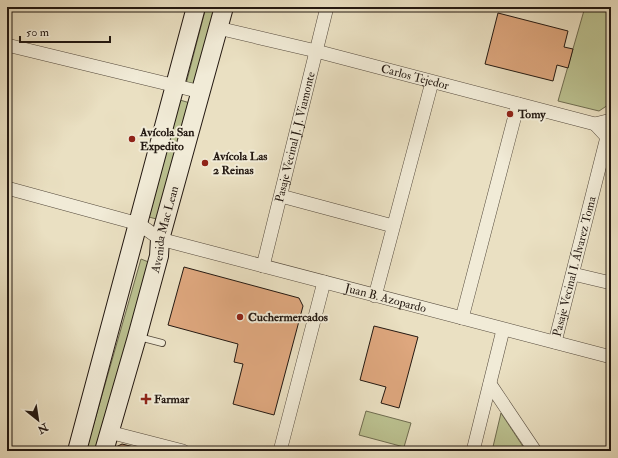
<svg xmlns="http://www.w3.org/2000/svg" width="618" height="458" font-family="'IM FELL Double Pica',serif">
	<rect width="100%" height="100%" fill="#eae0c2"/>
	<filter id="stains"><feTurbulence type="fractalNoise" baseFrequency=".005" numOctaves="4"/><feColorMatrix values="0 0 0 0 .2 0 0 0 0 .09 0 0 0 0 .02 0 0 0 .5 -.17"/></filter>
	<radialGradient id="worn" r=".72"><stop offset=".6" stop-color="#630" stop-opacity="0"/><stop offset="1" stop-color="#630" stop-opacity=".3"/></radialGradient>
	<g fill="#bbc190" stroke="#6f6c50">
		<polygon points="206,7 217,7 196,87 186,84"/>
		<polygon points="585,7 611,7 611,103 599,111 558,101"/>
		<polygon points="180,100 190,103 160,220 149,217"/>
		<polygon points="141,259 151,263 97,451 86,451"/>
		<polygon points="366,411 411,423 404,447 359,435"/>
		<polygon points="501,413 526,451 492,451"/>
	</g>
	<g fill="#dea77e" stroke="#231811">
		<polygon points="498,13 568,31 564,47 573,49 568,68 557,65 553,81 485,64"/>
		<polygon points="184,267 299,298 303,306 274,415 233,404 243,364 234,362 238,344 168,325"/>
		<polygon points="374,326 418,337 399,408 381,403 386,387 360,380"/>
		<polygon points="122,444 134,447 133,451 115,451 116,447"/>
	</g>
	<g fill="none" stroke-linecap="round" stroke-linejoin="round">
		<g stroke="#554a3d" stroke-width="8">
			<polyline id="service" points="139,337 162,343"/>
		</g>
		<g stroke="#554a3d" stroke-width="14">
			<g id="minor">
				<path id="s1" d="M218,28L316,51L595,124L611,120"/>
				<polyline points="7,45 201,92"/>
				<path id="s2" d="M7,188L139,224L160,239L611,357"/>
				<polyline points="281,196 393,226"/>
				<path id="s3" d="M263,266L327,7"/>
				<polyline points="573,274 611,283"/>
				<polyline points="375,296 432,82"/>
				<polyline points="462,318 518,104"/>
				<path id="s4" d="M555,342L607,137L595,124"/>
				<polyline points="490,384 535,451"/>
				<polyline points="109,432 183,451"/>
				<polyline points="280,451 324,282"/>
				<polyline points="473,451 503,330"/>
			</g>
		</g>
		<g stroke="#231811" stroke-width="20">
			<g id="secondary">
				<polyline points="77,451 196,7"/>
				<path id="s5" d="M104,451L137,337L159,256L160,239L224,7"/>
			</g>
		</g>
		<use href="#service" stroke="#f1ebd7" stroke-width="6"/>
		<use href="#minor" stroke="#f1ebd7" stroke-width="13"/>
		<use href="#secondary" stroke="#f1ebd7" stroke-width="18"/>
	</g>
	<g fill="#8f2418" stroke="#f1ebd7" stroke-width="1.5">
		<circle cx="510" cy="114" r="4"/>
		<circle cx="132" cy="139" r="4"/>
		<circle cx="205" cy="163" r="4"/>
		<circle cx="240" cy="317" r="4"/>
		<path d="M144 393h4v4h4v4h-4v4h-4v-4h-4v-4h4z"/>
	</g>
	<g text-anchor="middle" stroke-width="4" stroke-linejoin="round" paint-order="stroke">
		<g font-size="12" fill="#231811" stroke="#f1ebd7">
			<text dy="4" stroke="none"><textPath href="#s1" startOffset="203">Carlos Tejedor</textPath></text>
			<text dy="4" stroke="none"><textPath href="#s3" startOffset="133">Pasaje Vecinal J. J. Viamonte</textPath></text>
			<text dy="4" stroke="none"><textPath href="#s5" startOffset="230">Avenida Mac Lean</textPath></text>
			<text dy="4" stroke="none"><textPath href="#s4" startOffset="78">Pasaje Vecinal I. Álvarez Toma</textPath></text>
			<text dy="4" stroke="none"><textPath href="#s2" startOffset="396">Juan B. Azopardo</textPath></text>
		</g>
		<g font-size="12" font-weight="bold" fill="#231811" stroke="#f1ebd7" text-anchor="start">
			<text x="518" y="118">Tomy</text>
			<text x="140" y="136">Avícola San<tspan x="140" dy="14">Expedito</tspan></text>
			<text x="213" y="160">Avícola Las<tspan x="213" dy="14">2 Reinas</tspan></text>
			<text x="248" y="321">Cuchermercados</text>
			<text x="154" y="403">Farmar</text>
		</g>
	</g>
	<rect width="618" height="458" fill="none" stroke="#eae0c2" stroke-width="24"/>
	<rect x="8" y="8" width="602" height="442" fill="none" stroke="#231811" stroke-width="2"/>
	<rect x="12" y="12" width="594" height="434" fill="none" stroke="#231811"/>
	<g transform="translate(38 420) rotate(150)" stroke="#f1ebd7" stroke-width="3" paint-order="stroke">
	<path d="M0-3L7 15L0 10L-7 15Z" fill="#231811"/>
	<text y="-6" font-size="11" font-weight="bold" text-anchor="middle" fill="#231811">N</text>
	</g>
	<path d="M20 36v6h90v-6" fill="none" stroke="#231811" stroke-width="2"/>
	<text x="26" y="36" font-size="12" fill="#231811" stroke="#f1ebd7" stroke-width="3" paint-order="stroke">50 m</text>
	<rect width="100%" height="100%" filter="url(#stains)"/>
	<rect width="100%" height="100%" fill="url(#worn)"/>
</svg>
